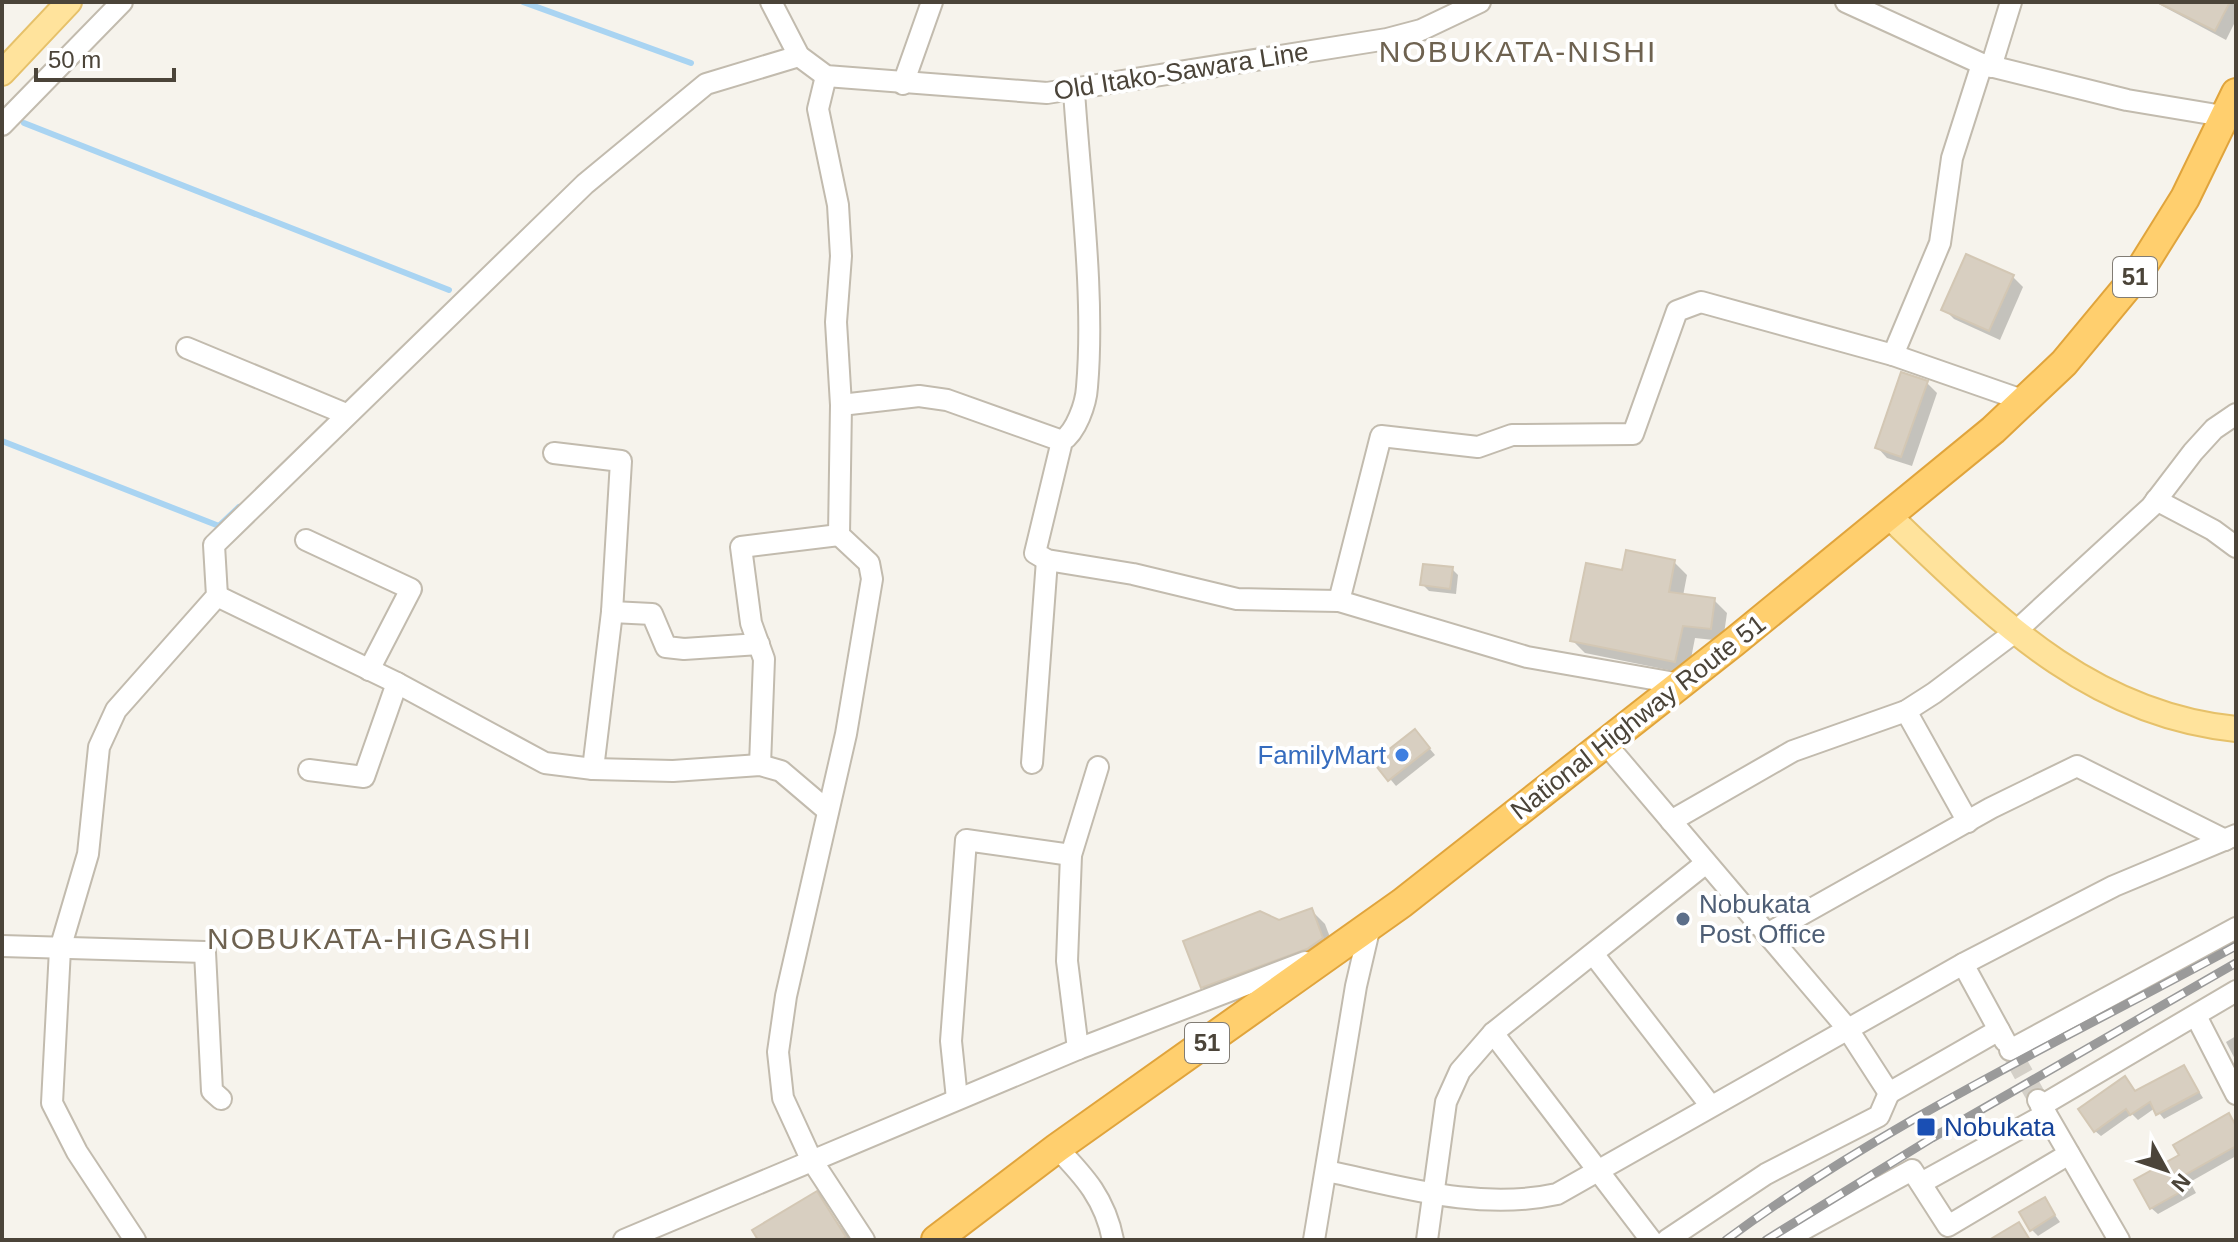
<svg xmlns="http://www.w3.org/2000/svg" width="2238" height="1242" font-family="Helvetica,sans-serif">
	<rect width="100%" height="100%" fill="#f6f3ec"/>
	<g fill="#0003">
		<polygon points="2155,2 2236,2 2236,20 2226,40"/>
		<polygon points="2013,277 2023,287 2000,340 1954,319 1944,309"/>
		<polygon points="1927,383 1937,393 1912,466 1887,458 1877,447"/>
		<polygon points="1674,562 1687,575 1683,596 1714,600 1727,613 1723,641 1695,638 1688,674 1585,653 1572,640 1623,572"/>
		<polygon points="1452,569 1458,575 1456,594 1429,591 1423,585"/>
		<polygon points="1421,738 1435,755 1396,786 1376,762"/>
		<polygon points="1311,910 1325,924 1336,953 1217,1001 1203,987"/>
		<polygon points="2236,1036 2236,1061 2226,1042"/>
		<polygon points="2184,1067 2203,1098 2164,1119 2155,1108 2138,1120 2132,1114 2101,1136 2095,1131 2125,1078 2136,1093"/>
		<polygon points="2228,1115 2236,1124 2236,1156 2190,1182 2196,1193 2158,1214 2151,1208 2182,1156"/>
		<polygon points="816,1194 851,1240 760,1240"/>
		<polygon points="2044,1200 2060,1222 2038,1236 2032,1230"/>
	</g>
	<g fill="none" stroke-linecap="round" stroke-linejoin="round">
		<g stroke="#a9d4f2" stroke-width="6">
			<polyline points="523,2 691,63"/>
			<polyline points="24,123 449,290"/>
			<polyline points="2,441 219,526 239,507"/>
		</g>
	</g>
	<g fill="#d8cfc1" stroke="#d3c7b4" stroke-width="2">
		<polygon points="2157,2 2230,2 2215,31"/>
		<polygon points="1966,254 2014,275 1989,331 1941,310"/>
		<polygon points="1901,372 1928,381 1901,457 1875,448"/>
		<polygon points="1626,550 1675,560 1669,592 1715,598 1711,629 1683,626 1675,662 1570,641 1586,563 1622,570"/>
		<polygon points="1423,564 1453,567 1450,589 1420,585"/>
		<polygon points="1415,729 1430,748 1388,781 1373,762"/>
		<polygon points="1312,908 1323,938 1307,949 1201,988 1183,941 1260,911 1279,920"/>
		<polygon points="2184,1065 2199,1092 2156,1115 2150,1102 2130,1115 2126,1109 2094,1132 2078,1109 2125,1076 2135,1091"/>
		<polygon points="2229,1113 2236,1126 2236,1146 2185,1175 2191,1186 2150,1209 2134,1180 2179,1155 2173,1145"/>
		<polygon points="817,1191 846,1237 841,1240 758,1240 752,1230"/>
		<polygon points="2045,1197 2055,1215 2030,1231 2019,1212"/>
		<polygon points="2019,1222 2030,1240 1989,1240"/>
	</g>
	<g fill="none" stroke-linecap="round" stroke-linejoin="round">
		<polyline stroke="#d4d0c8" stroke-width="20" stroke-dasharray="20 10" stroke-linecap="butt" points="2014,1057 2038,1100"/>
		<g stroke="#c2bbae" stroke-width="24">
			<g id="minor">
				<polyline points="771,2 799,56 826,76 1047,93 1387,39 1421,30 1480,2"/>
				<polyline points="1846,2 1982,64 2127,100 2235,118"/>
				<polyline points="1991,67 2011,2"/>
				<polyline points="826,76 818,109 838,205 841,256 836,322 841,405 839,535 869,563 872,579 846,734 786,996 778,1052 783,1098 811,1159 864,1240"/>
				<polyline points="903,84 932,2"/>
				<path d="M1074,91C1080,184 1095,295 1087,387C1086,404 1076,432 1062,441L1035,553L1047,560L1133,574L1237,599L1339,601L1527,657L1681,684"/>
				<polyline points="2,125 122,2"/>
				<polyline points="187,348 346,414"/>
				<polyline points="1893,355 1940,243 1952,158 1982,64"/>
				<polyline points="841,405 919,396 947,400 1062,441"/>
				<polyline points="554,453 621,461 612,612 593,769"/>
				<polyline points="2156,500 2213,530 2236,547"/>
				<polyline points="306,540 411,589 369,670"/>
				<polyline points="217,596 397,683 545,763 593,769 673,771 760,765 781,771 828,811"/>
				<polyline points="1339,601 1381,436 1478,447 1512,435 1633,434 1677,311 1701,302 1893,355 2025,401"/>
				<polyline points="612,612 652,614 666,647 684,649 759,644"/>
				<polyline points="1906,711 1968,822"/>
				<polyline points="1605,743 1847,1028 1889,1093 1999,1030"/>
				<polyline points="1032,763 1047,560"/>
				<polyline points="760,765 764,659 751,623 741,547 839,535"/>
				<polyline points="309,770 364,777 397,683"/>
				<polyline points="1671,821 1793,751 1906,711 1934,693 2015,632 2151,507 2193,452 2214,429 2236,414"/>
				<polyline points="1767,934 1991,808 2077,766 2225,840"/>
				<polyline points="2,946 205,952 212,1091 221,1099"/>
				<polyline points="1594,955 1710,1105"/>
				<polyline points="1963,964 2005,1041"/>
				<polyline points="2196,1016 2236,1094"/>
				<polyline points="1493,1033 1651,1240"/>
				<polyline points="1078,1049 1067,961 1071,855 1098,767"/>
				<polyline points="2010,1050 2236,928"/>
				<polyline points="957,1099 951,1041 966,840 1071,855"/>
				<polyline points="2038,1100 2119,1240"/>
				<polyline points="2041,1106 2236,991"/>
				<path d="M1057,1148C1085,1177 1105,1199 1113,1240"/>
				<path d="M1327,1171C1402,1187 1480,1211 1557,1194L1963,964L2114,886L2236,835"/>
				<polyline points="1921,1183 2046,1114"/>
				<polyline points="135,1240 77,1152 52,1103 60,949 88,854 99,747 116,710 217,596 214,545 585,184 706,84 799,56"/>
				<polyline points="624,1240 1078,1049 1305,962"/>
				<polyline points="1314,1240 1356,986 1370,926"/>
				<polyline points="1427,1240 1446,1102 1460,1071 1493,1033 1706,863"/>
				<polyline points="1667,1240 1766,1174 1879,1116 1889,1093"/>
				<polyline points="1784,1240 1912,1170 1948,1226 2069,1154"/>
			</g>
		</g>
		<g stroke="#e6c16a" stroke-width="28">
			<g id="major">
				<polyline points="2,73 69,2"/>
				<path d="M1890,517C1993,615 2087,714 2236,729"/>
			</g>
		</g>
		<g stroke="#e0a43c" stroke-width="32">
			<polyline id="highway" points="936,1240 1057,1148 1402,903 1734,642 1993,430 2064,363 2137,275 2185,198 2236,93"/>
		</g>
		<use href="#minor" stroke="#fff" stroke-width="20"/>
		<use href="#major" stroke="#ffe39c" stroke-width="24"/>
		<use href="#highway" stroke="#ffcf6e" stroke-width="28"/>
		<g stroke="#9a9a9a" stroke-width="9">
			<g id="rail">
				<path d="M1726,1240C1883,1124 2065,1039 2236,946"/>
				<polyline points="1766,1240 1932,1138 2236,963"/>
			</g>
		</g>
		<use href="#rail" stroke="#fff" stroke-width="6" stroke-dasharray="18" stroke-linecap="butt"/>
	</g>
	<circle fill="#3f7fe0" stroke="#fff" stroke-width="3" cx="1402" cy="755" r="8"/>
	<circle fill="#5c6f8a" stroke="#fff" stroke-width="3" cx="1683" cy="919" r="8"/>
	<rect fill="#1a4fb4" stroke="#fff" stroke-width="3" x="1916" y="1117" width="20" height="20" rx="4"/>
	<g text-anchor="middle" stroke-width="8" stroke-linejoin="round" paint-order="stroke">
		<g fill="#fff" stroke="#817c74" stroke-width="2">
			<rect x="2113" y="257" width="44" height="40" rx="6"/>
			<rect x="1185" y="1023" width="44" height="40" rx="6"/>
		</g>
		<g font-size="24" font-weight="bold" fill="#4b4439">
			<text x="2135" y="285">51</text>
			<text x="1207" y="1051">51</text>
		</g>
		<g font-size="26" fill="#4b4439" stroke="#fff">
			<text transform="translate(1181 71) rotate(-9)" y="9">Old Itako-Sawara Line</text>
			<text transform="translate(1638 717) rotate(-38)" y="9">National Highway Route 51</text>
		</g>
		<g font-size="26" fill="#366cbe" stroke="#fff" text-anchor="end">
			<text x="1386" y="764">FamilyMart</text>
		</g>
		<g font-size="26" fill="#4e5e75" stroke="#fff" text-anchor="start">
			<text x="1699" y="913">Nobukata<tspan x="1699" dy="30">Post Office</tspan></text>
		</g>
		<g font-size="26" fill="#164399" stroke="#fff" text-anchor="start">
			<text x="1944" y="1136">Nobukata</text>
		</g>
		<g font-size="30" letter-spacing="2" fill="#6e6250" stroke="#fff">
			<text x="1518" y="62">NOBUKATA-NISHI</text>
			<text x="370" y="949">NOBUKATA-HIGASHI</text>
		</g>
	</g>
	<rect width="2238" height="1242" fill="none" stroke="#4b4439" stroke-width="8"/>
	<g transform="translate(2166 1170) rotate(130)" stroke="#ffffff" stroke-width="6" paint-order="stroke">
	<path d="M0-6L14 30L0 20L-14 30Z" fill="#4b4439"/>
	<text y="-12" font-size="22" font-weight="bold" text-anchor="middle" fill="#4b4439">N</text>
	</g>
	<path d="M36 68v12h138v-12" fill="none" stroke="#4b4439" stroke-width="4"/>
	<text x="48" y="68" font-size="24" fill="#4b4439" stroke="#ffffff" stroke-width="6" paint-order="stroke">50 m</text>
</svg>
